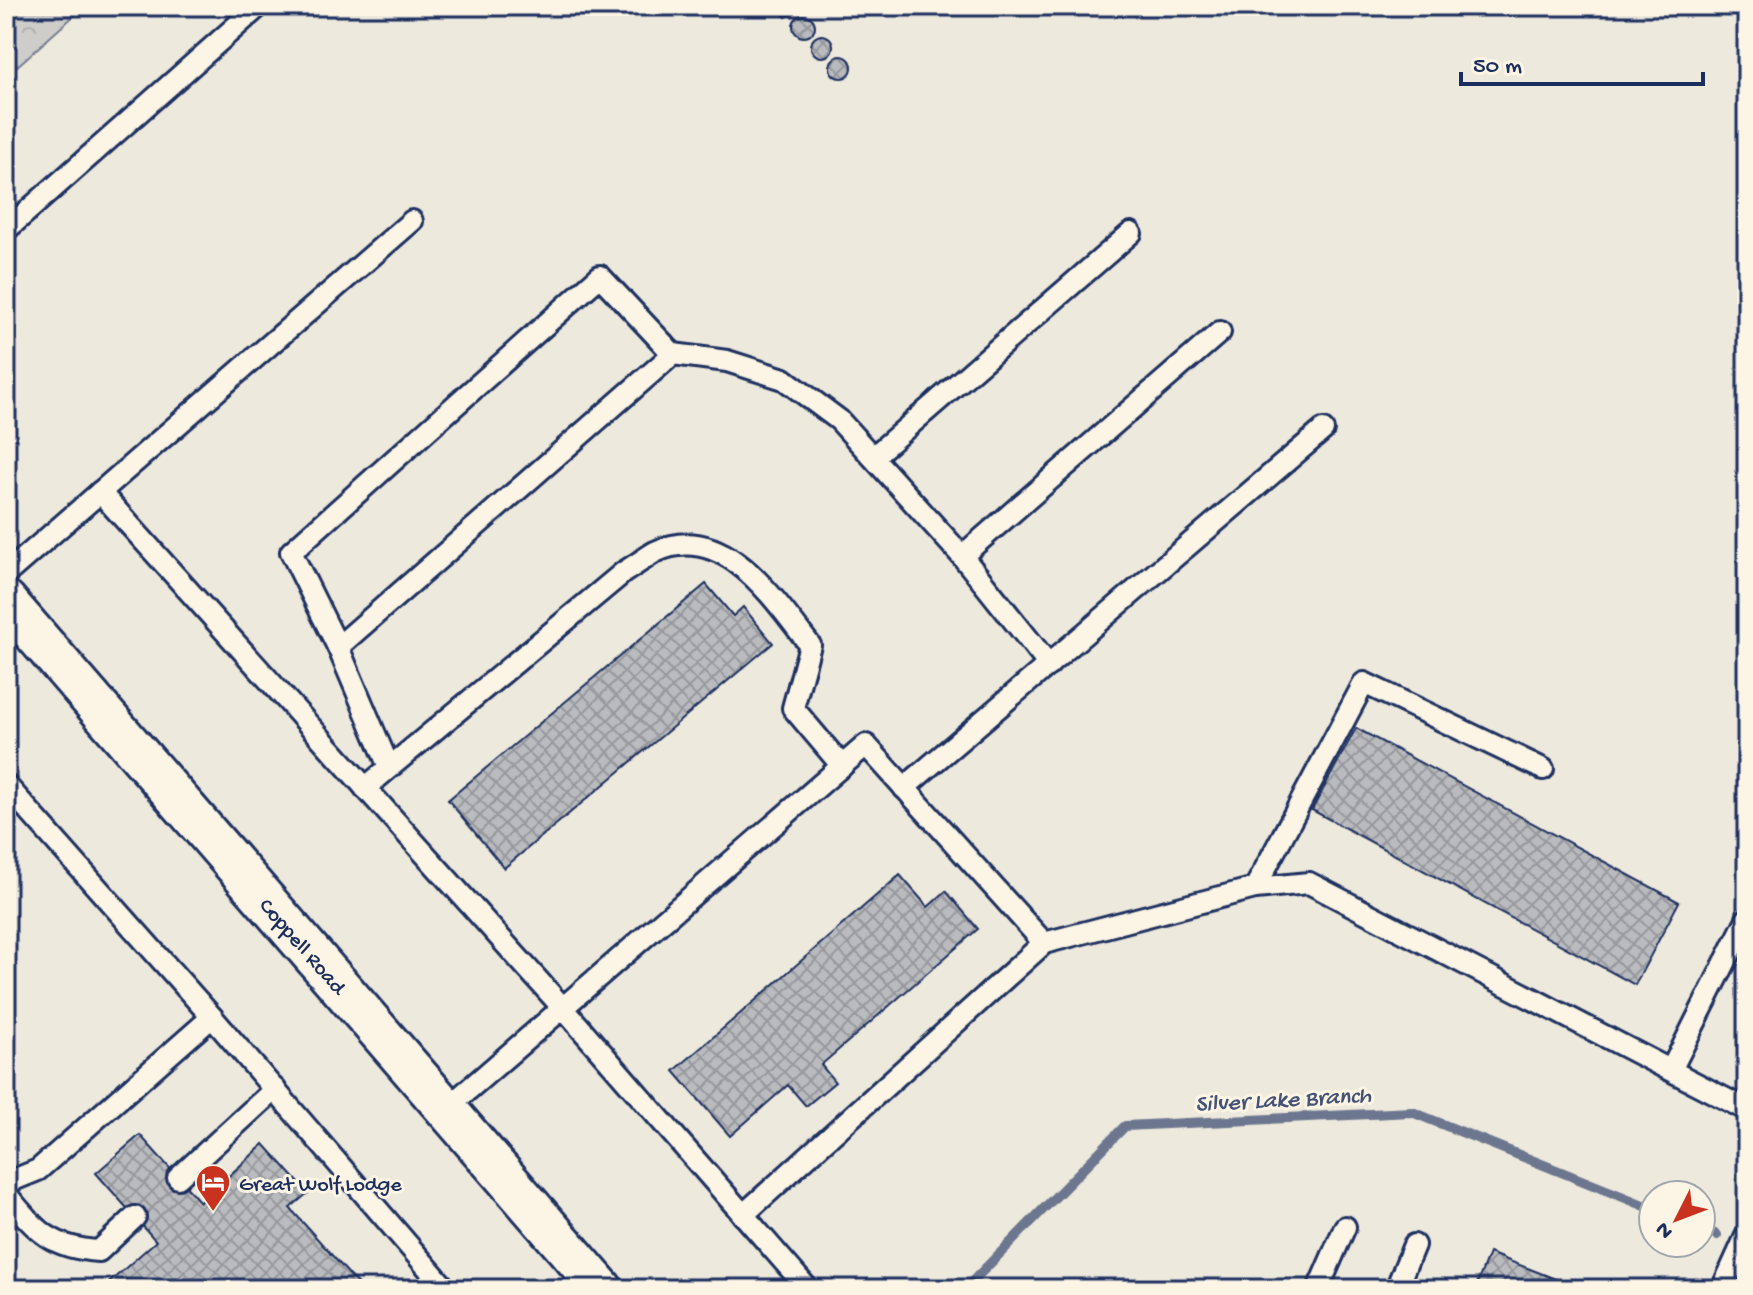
<svg xmlns="http://www.w3.org/2000/svg" width="1753" height="1295" font-family="'Gochi Hand',sans-serif">
	<defs>
		<pattern id="forest-crowns" width="20" height="18" patternUnits="userSpaceOnUse" patternTransform="scale(2)"><rect width="20" height="18" fill="#cfcdca"/><path d="M2 6a3 3 0 1 1 6 0M12 15a3 3 0 1 1 6 0" fill="none" stroke="#b1b0b0"/></pattern>
		<pattern id="building-cross-hatch" width="8" height="8" patternUnits="userSpaceOnUse" patternTransform="scale(2)"><rect width="8" height="8" fill="#babbbe"/><path d="M0 0l8 8M0 8l8-8" fill="none" stroke="#96989e"/></pattern>
	</defs>
	<rect width="100%" height="100%" fill="#eee9dd"/>
	<filter id="ink" filterUnits="userSpaceOnUse"><feTurbulence type="fractalNoise" baseFrequency=".0125" numOctaves="2"/><feDisplacementMap in="SourceGraphic" scale="16" xChannelSelector="R" yChannelSelector="G"/><feConvolveMatrix kernelMatrix="1 2 1 2 8 2 1 2 1" color-interpolation-filters="sRGB"/></filter>
	<g filter="url(#ink)">
		<polygon fill="url(#forest-crowns)" stroke="#757e94" stroke-width="2" points="6,6 85,6 6,76"/>
		<g fill="none" stroke-linecap="round" stroke-linejoin="round">
			<g stroke="#6c778f" stroke-width="10">
				<polyline points="1701,1228 1717,1235"/>
				<polyline points="965,1289 1125,1126 1412,1112 1653,1209"/>
			</g>
		</g>
		<g fill="url(#building-cross-hatch)" stroke="#1b2f5e" stroke-width="2">
			<polygon points="798,6 796,12 786,17 775,7"/>
			<circle cx="804" cy="26" r="11"/>
			<circle cx="822" cy="46" r="11"/>
			<circle cx="841" cy="67" r="11"/>
			<polygon points="706,584 733,616 743,607 773,643 504,868 448,800"/>
			<polygon points="1356,728 1679,902 1635,985 1312,810"/>
			<polygon points="900,875 928,907 946,891 978,929 821,1065 835,1082 806,1106 788,1085 730,1136 674,1071"/>
			<polygon points="140,1135 200,1202 264,1144 308,1193 290,1208 362,1289 102,1289 156,1241 96,1173"/>
			<polygon points="1489,1253 1581,1289 1475,1289"/>
		</g>
		<g fill="none" stroke-linecap="round" stroke-linejoin="round">
			<g stroke="#1b2f5e" stroke-width="26">
				<g id="lane">
					<polyline points="6,230 259,6"/>
					<polyline points="873,457 1131,233"/>
					<polyline points="100,492 563,1008 808,1289"/>
					<polyline points="962,556 1220,332"/>
					<polyline points="6,574 412,221"/>
					<polyline points="338,647 291,552 600,276 673,354"/>
					<polyline points="389,767 338,647 673,354 727,361 784,379 839,420 962,556 1049,665"/>
					<polyline points="6,785 212,1017 38,1170 6,1183"/>
					<path d="M365,788L624,572C634,566 645,558 655,552C724,519 775,601 810,645L793,708L842,766"/>
					<polyline points="904,788 1323,430"/>
					<polyline points="1255,888 1364,683 1543,769"/>
					<polyline points="212,1017 446,1289"/>
					<polyline points="1671,1070 1747,919"/>
					<polyline points="446,1109 866,745 1044,943"/>
					<polyline points="178,1178 275,1089"/>
					<path d="M6,1194C36,1230 50,1248 99,1251L135,1217"/>
					<polyline points="743,1215 1044,943 1255,888 1309,883 1747,1110"/>
					<polyline points="1318,1289 1345,1227"/>
					<polyline points="1396,1289 1414,1245"/>
					<polyline points="1722,1289 1747,1234"/>
				</g>
			</g>
			<g stroke="#1b2f5e" stroke-width="46">
				<polyline id="street" points="6,601 602,1289"/>
			</g>
			<use href="#lane" stroke="#fcf5e5" stroke-width="20"/>
			<use href="#street" stroke="#fcf5e5" stroke-width="40"/>
		</g>
	</g>
	<defs>
		<g id="hotel-pin" transform="scale(1.8)"><path d="M0 17L-7.5 6A9.5 9.5 0 1 1 7.5 6Z" fill="#c8321e" stroke="#fcf5e5"/><path d="M-6-4.5h1.5V1H6V5H4.5V3h-9V5H-6ZM-4 0a1.8 1.8 0 1 1 3.6 0ZM.5 0V-2.5h3Q6-2.5 6 0Z" fill="#fff"/></g>
	</defs>
	<g fill-rule="evenodd">
		<use href="#hotel-pin" x="213" y="1182"/>
	</g>
	<g text-anchor="middle" stroke-width="6" stroke-linejoin="round" paint-order="stroke">
		<g font-size="22" fill="#1b2f5e" stroke="#fcf5e5">
			<text transform="translate(304 945) rotate(49)" y="8">Coppell Road</text>
		</g>
		<g font-size="22" fill="#1b2f5e" stroke="#fcf5e5" text-anchor="start">
			<text x="239" y="1190">Great Wolf Lodge</text>
		</g>
		<g font-size="24" font-style="italic" fill="#445376" stroke="#fcf5e5">
			<text transform="translate(1283 1098) rotate(-3)" y="8">Silver Lake Branch</text>
		</g>
	</g>
	<rect width="1753" height="1295" fill="none" stroke="#fcf5e5" stroke-width="32"/>
	<rect x="16" y="16" width="1721" height="1263" fill="none" stroke="#1b2f5e" stroke-width="3" filter="url(#ink)"/>
	<g transform="translate(1677 1219) rotate(228)"><circle r="38" fill="#fcf5e5" stroke="#a2a6af" stroke-width="2"/>
	<path d="M0-6L14 30L0 20L-14 30Z" fill="#c8321e"/>
	<text y="-12" font-size="22" font-weight="bold" text-anchor="middle" fill="#1b2f5e">N</text>
	</g>
	<path d="M1461 72v12h242v-12" fill="none" stroke="#1b2f5e" stroke-width="4"/>
	<text x="1473" y="72" font-size="24" fill="#1b2f5e" stroke="#fcf5e5" stroke-width="6" paint-order="stroke">50 m</text>
</svg>
